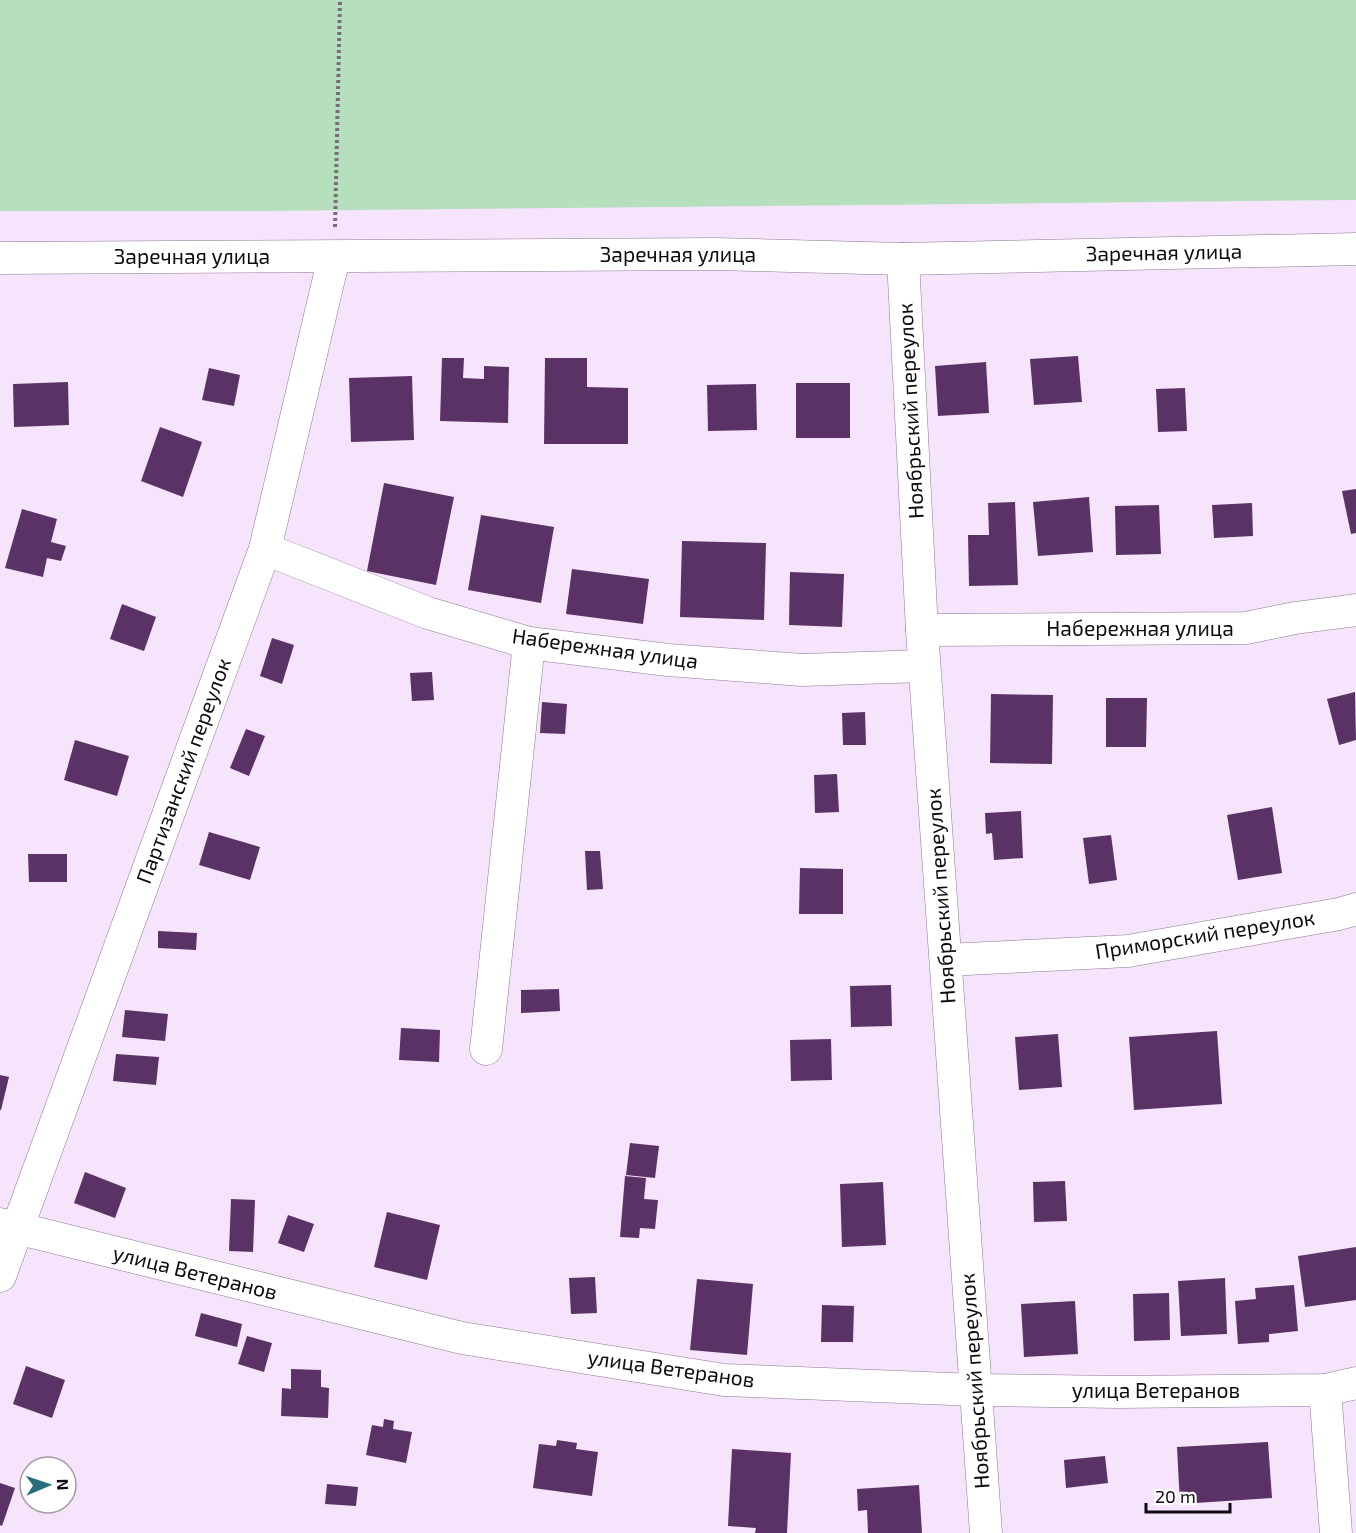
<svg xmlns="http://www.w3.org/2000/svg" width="1356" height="1533" font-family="'Exo 2',sans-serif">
	<rect width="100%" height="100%" fill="#f6e3fc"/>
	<polygon fill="#b6dfbd" points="0,0 1356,0 1356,200 261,211 0,211"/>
	<g fill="#5b3266">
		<polygon points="1078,356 1082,402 1034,405 1030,359"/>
		<polygon points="442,358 464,358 463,378 484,379 484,366 509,367 508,423 440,421"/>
		<polygon points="545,358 587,358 587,387 628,388 628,444 544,444"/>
		<polygon points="986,362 989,413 938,416 935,366"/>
		<polygon points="209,368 240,375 234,406 202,400"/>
		<polygon points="412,376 414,440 351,442 349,378"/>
		<polygon points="68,382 69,425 14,427 13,384"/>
		<rect x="796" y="383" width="54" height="55"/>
		<polygon points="756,384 757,430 708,431 707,385"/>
		<polygon points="1185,388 1187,431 1158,432 1156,389"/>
		<polygon points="160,427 202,442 183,497 141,481"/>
		<polygon points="384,483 454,497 436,585 367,571"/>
		<polygon points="1356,489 1356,533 1351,534 1342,491"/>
		<polygon points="1089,497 1093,552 1038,556 1033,502"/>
		<polygon points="1015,502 1018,585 969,586 968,535 989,535 988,503"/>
		<polygon points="1252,503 1253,536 1214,538 1212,505"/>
		<polygon points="1159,505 1161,554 1116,555 1115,506"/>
		<polygon points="22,509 57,519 51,542 66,546 61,561 47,558 43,577 5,568"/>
		<polygon points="481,515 554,527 541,603 468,590"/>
		<polygon points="682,541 766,543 764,620 680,617"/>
		<polygon points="572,569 649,579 643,624 566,614"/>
		<polygon points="790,572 844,574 842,627 789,625"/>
		<polygon points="122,604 156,617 144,651 110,639"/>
		<polygon points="272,638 294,645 282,684 260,676"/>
		<polygon points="432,672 434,700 412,701 410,673"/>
		<polygon points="1355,692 1356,740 1339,745 1327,699"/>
		<polygon points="991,694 1053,695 1052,764 990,763"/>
		<polygon points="1106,698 1147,698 1146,747 1106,747"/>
		<polygon points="542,702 567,704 565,734 540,733"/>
		<polygon points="865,712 866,745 843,745 842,713"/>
		<polygon points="246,729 265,736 249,776 230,768"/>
		<polygon points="75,740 129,756 117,796 64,780"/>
		<polygon points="837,774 839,812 815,813 814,775"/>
		<polygon points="1272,807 1282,873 1238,880 1227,815"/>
		<polygon points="1021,811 1023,858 994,860 992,833 986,834 985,813"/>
		<polygon points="209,832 260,847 250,880 199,865"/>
		<polygon points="1111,835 1117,880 1089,884 1083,838"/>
		<polygon points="585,851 600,851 603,889 587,890"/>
		<polygon points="28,854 67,854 67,882 29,882"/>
		<polygon points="800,868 843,869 843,914 799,914"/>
		<polygon points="158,931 197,933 196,950 158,948"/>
		<polygon points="891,985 892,1026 851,1027 850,986"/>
		<polygon points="559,989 560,1011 521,1013 521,990"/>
		<polygon points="125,1010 168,1014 165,1041 122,1037"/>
		<polygon points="401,1028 440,1030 439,1062 399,1060"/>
		<polygon points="1217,1031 1222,1104 1134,1110 1129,1037"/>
		<polygon points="1058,1034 1062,1087 1019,1090 1015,1037"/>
		<polygon points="831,1039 832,1080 791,1081 790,1040"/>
		<polygon points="116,1054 159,1057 156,1085 113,1081"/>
		<polygon points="0,1075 9,1077 1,1110 0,1110"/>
		<polygon points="630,1143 659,1146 655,1178 626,1175"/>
		<polygon points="85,1172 126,1188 115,1218 74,1203"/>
		<polygon points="625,1176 646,1178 644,1199 658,1200 655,1229 640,1228 639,1238 620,1237"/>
		<polygon points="1065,1181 1067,1221 1034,1222 1033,1182"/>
		<polygon points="883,1182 886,1245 842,1247 840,1184"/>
		<polygon points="231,1199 255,1200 253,1252 229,1251"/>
		<polygon points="387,1212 440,1225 427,1280 374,1267"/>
		<polygon points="288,1215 314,1224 304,1252 278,1243"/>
		<polygon points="1356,1247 1356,1300 1305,1307 1298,1256"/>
		<polygon points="595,1277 597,1313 571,1314 569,1278"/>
		<polygon points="1225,1278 1227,1334 1181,1336 1178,1281"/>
		<polygon points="697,1279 753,1284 747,1355 690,1350"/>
		<polygon points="1294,1285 1298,1331 1269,1334 1269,1342 1238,1344 1235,1301 1256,1299 1255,1288"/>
		<polygon points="1169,1293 1170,1340 1134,1341 1133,1294"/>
		<polygon points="1075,1301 1078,1354 1024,1357 1021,1304"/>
		<polygon points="822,1305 854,1306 853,1342 821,1342"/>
		<polygon points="201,1313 242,1324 237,1347 195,1336"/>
		<polygon points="247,1336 272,1343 264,1372 238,1364"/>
		<polygon points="26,1366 65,1380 52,1418 13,1404"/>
		<polygon points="291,1369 321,1370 321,1387 329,1388 328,1418 281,1416 282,1388 291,1389"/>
		<polygon points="384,1419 394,1421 393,1429 412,1432 406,1463 366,1455 372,1425 383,1427"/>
		<polygon points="557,1440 577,1443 576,1449 598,1452 592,1496 533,1488 539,1444 556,1446"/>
		<polygon points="1268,1442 1272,1498 1180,1504 1177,1447"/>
		<polygon points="732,1449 791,1453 787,1533 755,1533 756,1528 728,1526"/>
		<polygon points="1105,1456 1108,1483 1066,1488 1064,1460"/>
		<polygon points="0,1483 15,1488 2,1526 0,1525"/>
		<polygon points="327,1484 358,1487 356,1506 325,1504"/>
		<polygon points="919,1485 922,1533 868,1533 867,1510 858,1511 857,1489"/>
	</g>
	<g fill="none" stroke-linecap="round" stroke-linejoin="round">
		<g stroke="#8c7a91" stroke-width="33">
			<g id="minor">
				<polyline points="0,258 716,254 903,259 1356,249"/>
				<polyline points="903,259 922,630 986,1533"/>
				<polyline points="265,549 428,613 529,643 668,660 802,670 924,666"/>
				<polyline points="922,630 1246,628 1295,618 1356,610"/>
				<polyline points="946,960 1128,951 1339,914 1356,909"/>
				<polyline points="486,1049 529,643"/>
				<polyline points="0,1224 462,1338 724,1380 976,1390 1118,1392 1325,1390 1356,1383"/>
				<polyline points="0,1276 265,549 334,257"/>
				<polyline points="1325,1390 1336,1533"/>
			</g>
		</g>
		<polyline stroke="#796d7d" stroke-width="4" stroke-dasharray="3 3" stroke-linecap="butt" points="335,227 340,0"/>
		<use href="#minor" stroke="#fff" stroke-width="32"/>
	</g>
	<g text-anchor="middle" stroke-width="6" stroke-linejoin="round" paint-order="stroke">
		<g font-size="21" fill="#0f0911" stroke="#fff">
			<text transform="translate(1164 253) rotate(-1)" y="7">Заречная улица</text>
			<text x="678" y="262">Заречная улица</text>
			<text x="192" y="264">Заречная улица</text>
			<text transform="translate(911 411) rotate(-93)" y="7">Ноябрьский переулок</text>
			<text x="1140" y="636">Набережная улица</text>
			<text transform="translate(605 649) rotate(8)" y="7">Набережная улица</text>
			<text transform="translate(184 771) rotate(-70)" y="7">Партизанский переулок</text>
			<text transform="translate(941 896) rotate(-94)" y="7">Ноябрьский переулок</text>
			<text transform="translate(1205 935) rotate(-9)" y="7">Приморский переулок</text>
			<text transform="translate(195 1273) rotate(14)" y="7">улица Ветеранов</text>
			<text transform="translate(671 1369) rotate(8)" y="7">улица Ветеранов</text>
			<text transform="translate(975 1381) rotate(-94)" y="7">Ноябрьский переулок</text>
			<text x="1156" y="1398">улица Ветеранов</text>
		</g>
	</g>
	<g transform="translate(48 1485) rotate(88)"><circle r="28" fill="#ffffff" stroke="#9f9da0" stroke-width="1.5"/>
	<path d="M0-4.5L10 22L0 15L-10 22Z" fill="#286e7c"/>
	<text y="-9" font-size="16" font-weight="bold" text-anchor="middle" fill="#0f0911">N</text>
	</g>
	<path d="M1146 1503v9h84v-9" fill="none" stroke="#0f0911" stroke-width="3"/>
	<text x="1155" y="1503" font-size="18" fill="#0f0911" stroke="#ffffff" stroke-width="4.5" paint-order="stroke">20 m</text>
</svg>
